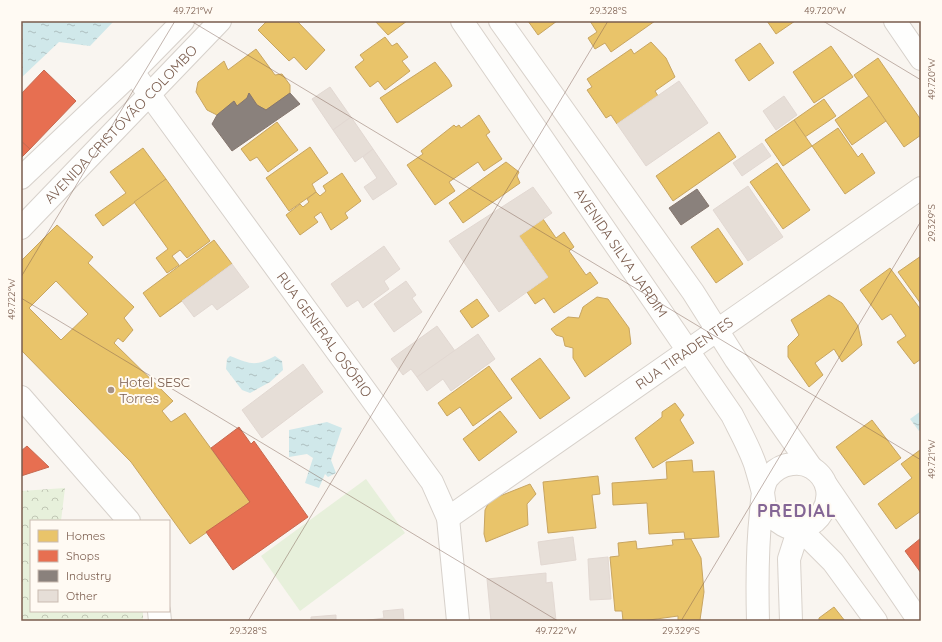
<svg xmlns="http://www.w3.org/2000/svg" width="942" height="642" font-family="Quicksand,sans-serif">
	<defs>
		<pattern id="park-crowns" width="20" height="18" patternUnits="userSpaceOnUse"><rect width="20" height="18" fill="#e7f0db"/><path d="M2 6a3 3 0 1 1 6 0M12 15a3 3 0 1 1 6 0" fill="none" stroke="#c0c6b4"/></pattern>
		<pattern id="water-ripples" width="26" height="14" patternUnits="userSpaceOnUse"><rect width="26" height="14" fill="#d0e8ea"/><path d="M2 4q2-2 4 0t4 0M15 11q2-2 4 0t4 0" fill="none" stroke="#aebfc0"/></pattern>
	</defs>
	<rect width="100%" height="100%" fill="#f9f5f0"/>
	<polygon fill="#e7f0db" points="366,479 405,533 300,611 261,556"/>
	<polygon fill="url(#park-crowns)" points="65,488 61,521 31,521 31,611 143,611 143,620 21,621 21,491"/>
	<g fill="url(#water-ripples)">
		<polygon points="21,21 114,21 90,46 59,42 21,78"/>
		<path d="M230,356C251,364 255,367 275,356L282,361L283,370L270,382L250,393L242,390L226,369L227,359Z"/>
		<polygon points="921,411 921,430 919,431 910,419"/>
		<polygon points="327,422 342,428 331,460 336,473 328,477 325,474 319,488 305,483 313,458 307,454 289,457 289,430"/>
	</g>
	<g fill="#e9c46a" stroke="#c8a561" fill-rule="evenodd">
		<polygon points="267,21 297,21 325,50 306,70 294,57 289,61 258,30"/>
		<polygon points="375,21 407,21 388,35"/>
		<polygon points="528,21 557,21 538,35"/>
		<polygon points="590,21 655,21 611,52 605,43 595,49 588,38 597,32"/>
		<polygon points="767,21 795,21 776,34"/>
		<polygon points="385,37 392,46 397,43 408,57 402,61 410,71 385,90 378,81 370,87 355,67 364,60 360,55"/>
		<polygon points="651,42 666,58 675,77 655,91 658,96 617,124 611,115 606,118 587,90 592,87 587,79 631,49 634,54"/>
		<polygon points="760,43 774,63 749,81 735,60"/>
		<polygon points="831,46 853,77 814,103 793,72"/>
		<polygon points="256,49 275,75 282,74 290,85 290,93 266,110 257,105 249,93 247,98 237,106 234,101 217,115 207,110 196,92 198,82 224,61 228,70"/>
		<polygon points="878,58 921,120 921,135 904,147 854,75"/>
		<polygon points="435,62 449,80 452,86 397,123 380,98"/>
		<polygon points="869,96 886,121 852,145 835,120"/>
		<polygon points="824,99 836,116 805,137 794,120"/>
		<polygon points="479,115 490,132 486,135 502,159 484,171 478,162 449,182 455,191 435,205 407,165 423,154 421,151 454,125 456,127 459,125 461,128"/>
		<polygon points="794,120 812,146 783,166 765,140"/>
		<polygon points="277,122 298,150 268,172 257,157 250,161 241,149"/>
		<polygon points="838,128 858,157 862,153 875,173 845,194 812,146"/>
		<polygon points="719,132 736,157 673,201 656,176"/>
		<polygon points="310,147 328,173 312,184 316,192 289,211 266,178"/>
		<polygon points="143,148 166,179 103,226 95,215 126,193 110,172"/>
		<polygon points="506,162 519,172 517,176 520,183 463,223 449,203"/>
		<polygon points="777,163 810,210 783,229 750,182"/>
		<polygon points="342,173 361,201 345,213 348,218 331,230 321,212 314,217 318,222 300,235 286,215 300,204 303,207 309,202 307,199 316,192 320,196 326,191 323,186"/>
		<polygon points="166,179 210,241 187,258 180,250 172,256 179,265 167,273 156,258 168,249 134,202"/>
		<polygon points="543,219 556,238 564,232 574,247 569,251 586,275 590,272 598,283 554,313 544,298 535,304 527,292 548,277 519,236"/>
		<path d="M57,225L93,257L88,263L134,307L124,318L133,330L123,342L118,338L114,343L173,401L162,411L171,422L185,413L250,502L190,544L131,462L21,350V261ZM56,281L88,314L61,340L29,308Z"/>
		<polygon points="718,228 743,264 716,283 691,247"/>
		<polygon points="214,240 232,264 160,317 143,293"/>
		<polygon points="921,256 921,304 898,272"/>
		<polygon points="890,268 921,310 921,359 914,364 897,342 906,336 891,314 882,320 860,290"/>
		<polygon points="829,295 842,303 858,326 862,345 842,362 834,349 815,363 823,375 809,387 788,357 788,346 799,335 791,320"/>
		<polygon points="597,297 608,299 629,328 631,344 585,377 573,358 573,348 565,346 563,337 556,335 551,329 568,317 579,318 583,307"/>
		<polygon points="477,299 489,316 472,328 460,311"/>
		<polygon points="540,358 570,398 540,419 511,379"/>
		<polygon points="489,366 512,398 473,426 460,407 447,416 438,403"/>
		<polygon points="675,403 684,415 680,420 694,443 653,468 635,438 662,417 662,412"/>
		<polygon points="500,411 517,432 479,461 463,439"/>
		<polygon points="872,420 901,458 864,485 836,447"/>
		<polygon points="920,450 921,511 896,529 878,504 912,478 901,464"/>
		<polygon points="692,460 693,472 714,471 719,537 685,539 684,532 649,534 647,503 613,505 612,483 667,479 666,462"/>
		<polygon points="598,476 600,494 592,495 596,528 548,533 543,482"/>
		<polygon points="530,484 536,494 527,504 528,525 486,542 484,534 485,510 490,500"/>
		<polygon points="691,539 701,558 704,592 700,620 678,621 678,616 642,621 623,621 622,611 615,611 610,557 619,556 618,543 636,541 637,549 673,545 672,540"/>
		<polygon points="834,607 845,621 819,621 819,618"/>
	</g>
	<g fill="#e76f51" stroke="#c66950">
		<polygon points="44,70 76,101 30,149 21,141 21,94"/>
		<polygon points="21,141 30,149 21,158"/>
		<polygon points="239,427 251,444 254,441 308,517 233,570 206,532 250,502 211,448"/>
		<polygon points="27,446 49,467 21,476 21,451"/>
		<polygon points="921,538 921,573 905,551"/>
	</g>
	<g fill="#8a817c" stroke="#85766e">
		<polygon points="249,93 257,105 266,110 290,93 300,104 232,151 212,124 217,115 234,101 237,106 247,98"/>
		<polygon points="697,189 709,206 681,225 669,208"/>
	</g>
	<g fill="#e6ded7" stroke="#e2d8d2">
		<polygon points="679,81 708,123 646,166 617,124"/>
		<polygon points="330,87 351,117 333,130 312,99"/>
		<polygon points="784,96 797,115 776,130 763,111"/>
		<polygon points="351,117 373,149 355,162 333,130"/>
		<polygon points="762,143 771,156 742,176 733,163"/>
		<polygon points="373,149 397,184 373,200 364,187 377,178 363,157"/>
		<polygon points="748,186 783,237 748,261 713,210"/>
		<polygon points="533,187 552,213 519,236 548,277 499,312 449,241"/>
		<polygon points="384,246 400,269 384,281 389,289 363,308 358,300 347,307 331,284"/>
		<polygon points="232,264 249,287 217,310 212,304 194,317 182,301"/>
		<polygon points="406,281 416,295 412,298 422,312 394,332 374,304"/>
		<polygon points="437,326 455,351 417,377 411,369 403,375 391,359"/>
		<polygon points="478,334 495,359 451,391 443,379 427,391 417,377"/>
		<polygon points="303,364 323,392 262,438 242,410"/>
		<polygon points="573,537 576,560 541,565 538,542"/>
		<polygon points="608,557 611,599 590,600 588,559"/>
		<polygon points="546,573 546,583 552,582 556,621 491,621 487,579"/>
		<polygon points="403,609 404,621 362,621 384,618 383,611"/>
		<polygon points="336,615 336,621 311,621 311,617"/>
	</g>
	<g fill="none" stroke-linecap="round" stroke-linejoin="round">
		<g stroke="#d7d1cb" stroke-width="24">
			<g id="street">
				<polyline points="895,21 921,59"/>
				<path id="s1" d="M133,72L432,482L448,518L458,621"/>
				<polyline points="21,178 133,72 183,21"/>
				<path id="s2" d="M21,228L220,21"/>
				<polyline points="21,397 129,521"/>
				<path id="s3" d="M448,518L921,188"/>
				<polyline points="159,611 160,621"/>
			</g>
		</g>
		<g stroke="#d9d2cb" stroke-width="24">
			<g id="secondary">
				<path id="s4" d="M462,21L732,415C740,431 749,447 755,464C758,474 761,484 763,493C764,498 764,504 766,508C770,516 775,520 783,525C814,543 848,491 812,468C806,464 799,463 792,464C782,465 773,471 767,479C762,488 762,502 761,512C757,549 757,584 758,621"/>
				<polyline points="500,21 693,292 736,360 811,467"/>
				<polyline points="827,486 919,621"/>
				<polyline points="791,621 789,559 799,528 833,562 876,621"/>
			</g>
		</g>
		<use href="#street" stroke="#fefefd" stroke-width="22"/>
		<use href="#secondary" stroke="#fefefd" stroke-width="22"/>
	</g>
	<path fill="none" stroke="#7a5c4d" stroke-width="1" stroke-opacity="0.45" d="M191,21L921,460M823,21L921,80M21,277L175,21M21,298L558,621M248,621L608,21M681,621L921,221"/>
	<circle fill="#a69286" stroke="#fffaf3" stroke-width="1.5" cx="111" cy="390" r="4"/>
	<g text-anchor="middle" stroke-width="4" stroke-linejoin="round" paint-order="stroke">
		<g font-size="14" fill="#7a5c4d" stroke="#fffaf3">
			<text dy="5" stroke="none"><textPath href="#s2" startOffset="144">AVENIDA CRISTÓVÃO COLOMBO</textPath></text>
			<text dy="5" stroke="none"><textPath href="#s4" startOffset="281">AVENIDA SILVA JARDIM</textPath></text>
			<text dy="5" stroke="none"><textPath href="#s1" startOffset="325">RUA GENERAL OSÓRIO</textPath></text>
			<text dy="5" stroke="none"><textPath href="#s3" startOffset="288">RUA TIRADENTES</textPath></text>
		</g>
		<g font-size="14" fill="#7a5c4d" stroke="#fffaf3" text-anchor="start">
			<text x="119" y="387">Hotel SESC<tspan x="119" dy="16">Torres</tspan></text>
		</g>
		<g font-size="18" font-weight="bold" letter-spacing="1" fill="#846695" stroke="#fffaf3">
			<text x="797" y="517">PREDIAL</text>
		</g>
	</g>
	<rect width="942" height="642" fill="none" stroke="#fffaf3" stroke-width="44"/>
	<rect x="30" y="520" width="140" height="92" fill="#fffaf3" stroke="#cabbb1"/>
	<rect x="38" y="530" width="20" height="12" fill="#e9c46a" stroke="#cabbb1"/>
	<text x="66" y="540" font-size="12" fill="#7a5c4d">Homes</text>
	<rect x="38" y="550" width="20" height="12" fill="#e76f51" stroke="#cabbb1"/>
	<text x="66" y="560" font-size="12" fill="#7a5c4d">Shops</text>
	<rect x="38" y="570" width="20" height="12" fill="#8a817c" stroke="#cabbb1"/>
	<text x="66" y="580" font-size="12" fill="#7a5c4d">Industry</text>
	<rect x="38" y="590" width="20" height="12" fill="#e6ded7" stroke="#cabbb1"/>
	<text x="66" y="600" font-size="12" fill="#7a5c4d">Other</text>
	<rect x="22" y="22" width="898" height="598" fill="none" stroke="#7a5c4d" stroke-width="1.5"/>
	<g font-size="10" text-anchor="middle" fill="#7a5c4d">
		<text x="193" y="14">49.721°W</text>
		<text x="608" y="14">29.328°S</text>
		<text x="825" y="14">49.720°W</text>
		<text transform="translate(931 79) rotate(-90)" y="4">49.720°W</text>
		<text transform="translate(931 223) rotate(-90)" y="4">29.329°S</text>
		<text transform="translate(11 299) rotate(-90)" y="4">49.722°W</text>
		<text transform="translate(931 459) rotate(-90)" y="4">49.721°W</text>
		<text x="248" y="634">29.328°S</text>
		<text x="556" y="634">49.722°W</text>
		<text x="681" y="634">29.329°S</text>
	</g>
</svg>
